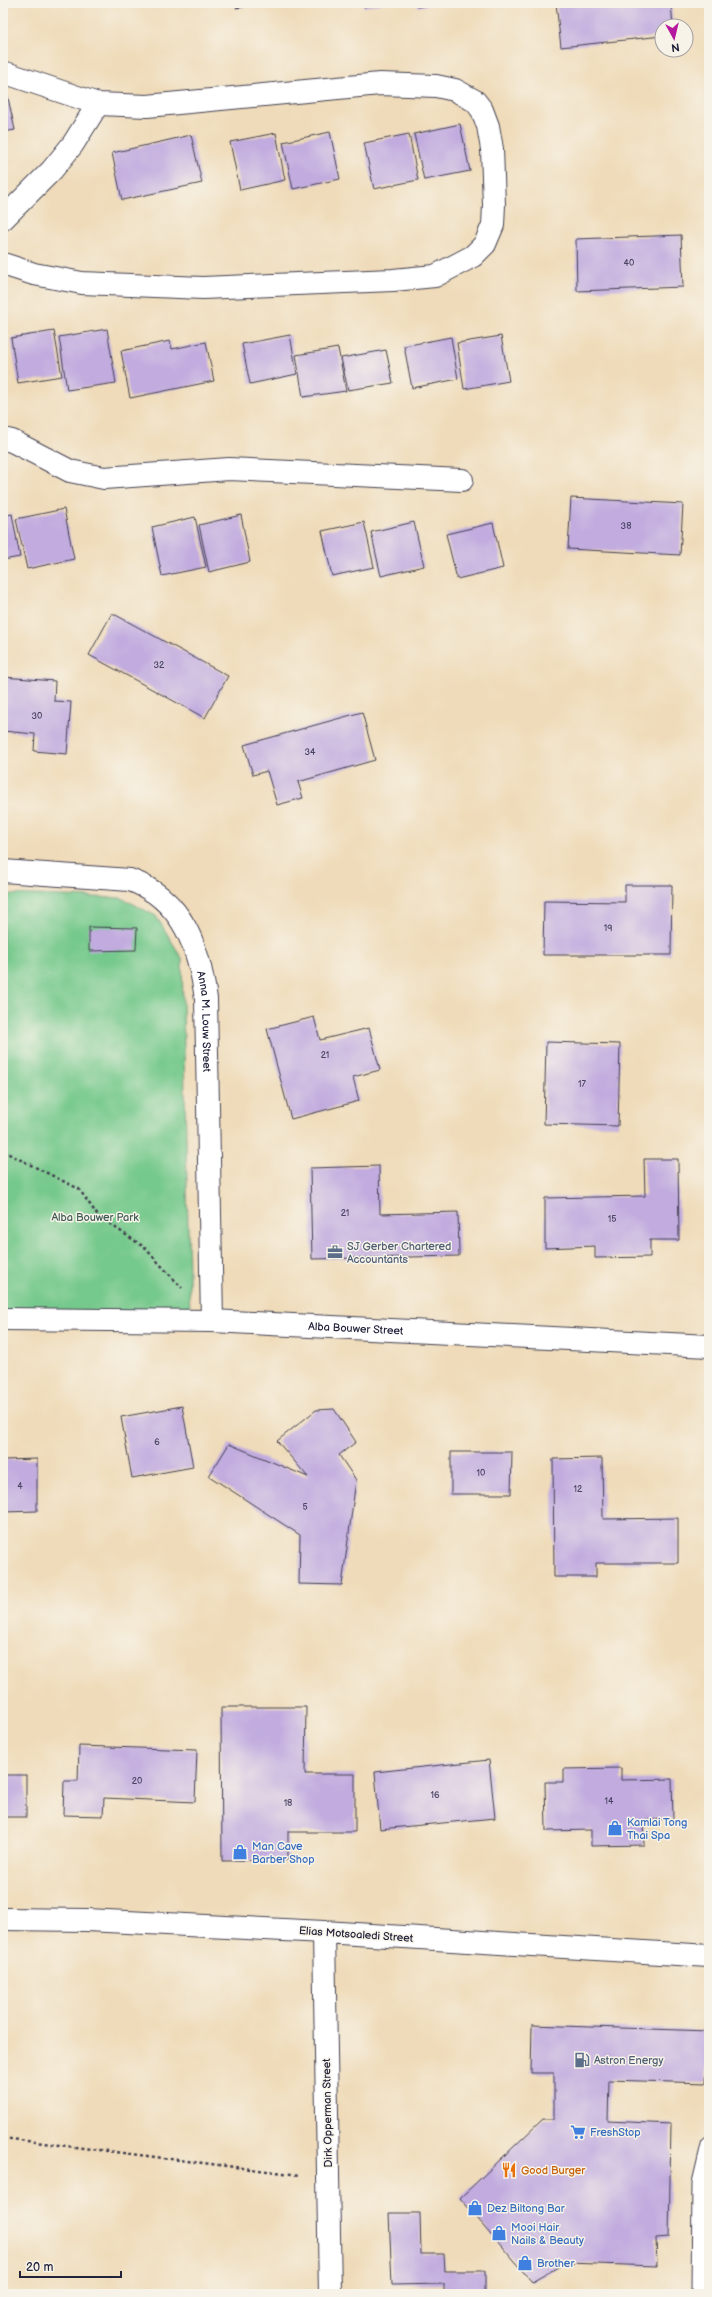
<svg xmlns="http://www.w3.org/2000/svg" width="712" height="2297" font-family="'Balsamiq Sans',sans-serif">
	<rect width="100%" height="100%" fill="#f7f3e8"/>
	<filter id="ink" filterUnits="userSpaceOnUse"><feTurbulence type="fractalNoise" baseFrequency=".025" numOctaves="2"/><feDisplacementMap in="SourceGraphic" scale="8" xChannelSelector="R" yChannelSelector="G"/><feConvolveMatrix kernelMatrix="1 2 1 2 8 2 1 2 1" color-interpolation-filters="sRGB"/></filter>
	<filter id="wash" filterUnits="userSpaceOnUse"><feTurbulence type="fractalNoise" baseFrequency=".012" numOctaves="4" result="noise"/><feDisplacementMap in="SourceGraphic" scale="16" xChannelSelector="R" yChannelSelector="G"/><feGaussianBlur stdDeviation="0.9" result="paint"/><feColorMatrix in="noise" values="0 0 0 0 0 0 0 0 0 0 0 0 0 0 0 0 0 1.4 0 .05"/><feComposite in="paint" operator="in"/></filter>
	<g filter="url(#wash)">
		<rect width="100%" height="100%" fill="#efdbb9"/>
		<polygon fill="#76c98c" stroke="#4c7664" points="3,894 122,898 156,916 182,958 190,1318 3,1312"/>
		<g id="blocks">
			<g fill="#c1abdf">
				<polygon points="235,3 258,3 258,4 236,8"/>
				<polygon points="363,3 381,3 381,4 364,7"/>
				<polygon points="417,3 433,3 433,4 417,7"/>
				<polygon points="556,3 671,3 673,26 662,26 662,36 561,47"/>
				<polygon points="3,84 5,84 15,130 3,132"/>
				<polygon points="460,124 470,171 424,180 414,134"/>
				<polygon points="330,132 340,179 293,189 283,142"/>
				<polygon points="276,133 285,180 240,190 230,142"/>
				<polygon points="409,134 418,180 374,189 364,143"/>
				<polygon points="191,135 202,183 122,200 112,153"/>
				<polygon points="681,235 683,287 577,291 576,239"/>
				<polygon points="107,329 116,383 67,390 59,337"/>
				<polygon points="54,331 62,376 18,383 11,338"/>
				<polygon points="290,335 297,374 250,384 242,344"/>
				<polygon points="501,336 509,381 464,389 457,343"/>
				<polygon points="451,337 458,379 412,388 404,346"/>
				<polygon points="170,341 172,349 206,342 214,381 130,398 121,351"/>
				<polygon points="338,348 346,391 303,397 296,355"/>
				<polygon points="386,350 393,383 348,390 341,358"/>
				<polygon points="571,498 683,504 680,555 568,549"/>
				<polygon points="64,509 74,559 27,569 16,519"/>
				<polygon points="12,514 20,557 3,560 3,516"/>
				<polygon points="241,515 250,562 209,572 199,525"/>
				<polygon points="195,517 206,567 162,576 152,527"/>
				<polygon points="364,522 374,567 332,576 322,531"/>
				<polygon points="414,522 424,566 381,576 371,532"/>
				<polygon points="493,523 503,568 457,579 446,534"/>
				<polygon points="112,613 228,676 205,718 89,655"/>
				<polygon points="3,677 55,681 54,701 71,702 67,754 34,751 35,734 3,731"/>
				<polygon points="362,712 375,760 298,782 303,798 277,805 267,771 253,775 244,745"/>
				<polygon points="625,885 672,885 671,955 543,955 544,901 625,902"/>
				<polygon points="89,927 137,928 136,950 89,951"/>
				<polygon points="314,1017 320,1040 369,1028 380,1070 353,1077 359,1101 291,1119 267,1029"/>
				<polygon points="546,1042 620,1044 618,1126 544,1124"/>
				<polygon points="644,1159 678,1159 679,1240 650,1240 650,1257 595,1258 595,1246 545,1248 545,1198 645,1196"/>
				<polygon points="379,1166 380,1214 458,1212 459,1256 312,1259 310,1168"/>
				<polygon points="182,1406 193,1467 132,1478 121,1417"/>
				<polygon points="334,1409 356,1442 339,1455 356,1480 342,1585 299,1584 300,1535 209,1476 229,1444 308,1477 277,1441 316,1410"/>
				<polygon points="451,1452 512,1452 511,1494 451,1494"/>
				<polygon points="602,1458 603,1519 678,1518 678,1563 596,1563 596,1577 554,1577 553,1459"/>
				<polygon points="37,1459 37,1511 3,1512 3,1460"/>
				<polygon points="221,1707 306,1707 305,1774 355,1774 355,1832 288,1832 288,1860 222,1861"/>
				<polygon points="79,1746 197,1750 195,1802 104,1798 103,1816 63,1815 64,1781 78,1781"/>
				<polygon points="489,1760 495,1818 380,1829 375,1772"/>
				<polygon points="621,1768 621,1780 672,1779 673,1819 643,1820 644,1845 591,1846 591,1830 546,1831 545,1782 563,1782 563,1769"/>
				<rect x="3" y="1775" width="23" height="42"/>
				<polygon points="532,2025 709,2031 706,2083 609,2080 608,2121 671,2124 669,2237 656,2238 657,2266 565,2263 532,2282 460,2198 543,2119 554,2119 554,2073 531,2073"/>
				<polygon points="389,2213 420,2213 421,2254 444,2254 445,2271 485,2271 485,2294 444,2294 444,2284 392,2285"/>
			</g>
		</g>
	</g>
	<g filter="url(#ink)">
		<use href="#blocks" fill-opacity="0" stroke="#413e4e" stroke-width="1"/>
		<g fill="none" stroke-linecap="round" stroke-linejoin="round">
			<g stroke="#413e4e" stroke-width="17">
				<polyline id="service" points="699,2294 700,2183 709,2145"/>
			</g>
			<g stroke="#413e4e" stroke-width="24">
				<g id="minor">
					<polyline points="3,72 98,104 147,106 380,84 436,86 455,90 475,101 482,110 488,126 492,149 494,205 493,225 485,244 473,256 435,276 393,280 203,288 82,283 34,274 3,264"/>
					<polyline points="3,219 52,170 73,144 98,104"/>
					<polyline points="3,439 12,441 70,471 104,478 229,469 462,480"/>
					<path id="s1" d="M3,871L130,880C183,899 199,948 206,999L212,1321"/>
					<path id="s2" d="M3,1319L212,1321L709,1346"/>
					<polyline points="3,1919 87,1920 324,1932"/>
				</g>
			</g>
			<g stroke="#413e4e" stroke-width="24">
				<polyline id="tertiary" points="330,2294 324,1932 709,1956"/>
			</g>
			<g stroke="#413e4e" stroke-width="2.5" stroke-dasharray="3 3" stroke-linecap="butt">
				<polyline points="3,1151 79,1189 98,1216 144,1247 182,1288"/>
				<polyline points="3,2138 299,2175"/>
			</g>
			<use href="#service" stroke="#fff" stroke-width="15"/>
			<use href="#minor" stroke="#fff" stroke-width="22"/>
			<use href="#tertiary" stroke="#fff" stroke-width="22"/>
		</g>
	</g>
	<defs>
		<g id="office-bare" transform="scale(1.2)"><path d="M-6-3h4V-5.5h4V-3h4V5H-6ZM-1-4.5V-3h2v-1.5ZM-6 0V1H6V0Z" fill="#5c6f8a" stroke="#f7f3e8" stroke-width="2.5" paint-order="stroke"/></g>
		<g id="shop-bare" transform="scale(1.2)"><path d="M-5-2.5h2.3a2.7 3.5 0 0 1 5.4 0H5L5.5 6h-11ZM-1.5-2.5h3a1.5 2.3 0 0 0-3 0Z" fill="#3f7fe0" stroke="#f7f3e8" stroke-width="2.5" paint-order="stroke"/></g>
		<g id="fuel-bare" transform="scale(1.2)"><path d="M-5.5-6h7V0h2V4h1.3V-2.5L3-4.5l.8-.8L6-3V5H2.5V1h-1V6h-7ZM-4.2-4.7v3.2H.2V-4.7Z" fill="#5c6f8a" stroke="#f7f3e8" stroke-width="2.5" paint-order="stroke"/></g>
		<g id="supermarket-bare" transform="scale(1.2)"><path d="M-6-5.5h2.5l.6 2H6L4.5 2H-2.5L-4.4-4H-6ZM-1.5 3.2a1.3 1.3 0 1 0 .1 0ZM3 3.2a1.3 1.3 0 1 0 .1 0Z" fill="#3f7fe0" stroke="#f7f3e8" stroke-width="2.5" paint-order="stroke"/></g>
		<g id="restaurant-bare" transform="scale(1.2)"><path d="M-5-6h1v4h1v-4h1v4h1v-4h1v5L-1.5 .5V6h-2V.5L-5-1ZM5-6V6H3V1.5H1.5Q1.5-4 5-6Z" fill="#e8710a" stroke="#f7f3e8" stroke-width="2.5" paint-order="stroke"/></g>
	</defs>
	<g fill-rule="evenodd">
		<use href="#office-bare" x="335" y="1252"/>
		<use href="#shop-bare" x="615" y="1828"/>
		<use href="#shop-bare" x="240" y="1852"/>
		<use href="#fuel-bare" x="582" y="2060"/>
		<use href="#supermarket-bare" x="578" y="2132"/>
		<use href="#restaurant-bare" x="509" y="2170"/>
		<use href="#shop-bare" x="475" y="2208"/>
		<use href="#shop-bare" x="499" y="2233"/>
		<use href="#shop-bare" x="525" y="2263"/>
	</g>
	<g text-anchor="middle" stroke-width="3" stroke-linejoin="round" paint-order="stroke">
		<g font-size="9" fill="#4a4464">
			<text x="629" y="266">40</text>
			<text x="626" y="529">38</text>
			<text x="159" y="668">32</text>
			<text x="37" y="719">30</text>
			<text x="310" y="755">34</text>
			<text x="608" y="931">19</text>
			<text x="325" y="1058">21</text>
			<text x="582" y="1087">17</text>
			<text x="345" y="1216">21</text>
			<text x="612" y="1222">15</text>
			<text x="157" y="1445">6</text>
			<text x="481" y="1476">10</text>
			<text x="20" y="1489">4</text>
			<text x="578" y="1492">12</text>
			<text x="305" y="1510">5</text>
			<text x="137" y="1784">20</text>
			<text x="435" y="1798">16</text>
			<text x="609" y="1804">14</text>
			<text x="288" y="1806">18</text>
		</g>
		<g font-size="11" fill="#22223b" stroke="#f7f3e8">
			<text dy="4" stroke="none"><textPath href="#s1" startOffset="299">Anna M. Louw Street</textPath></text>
			<text dy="4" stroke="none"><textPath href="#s2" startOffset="353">Alba Bouwer Street</textPath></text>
			<text transform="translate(356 1934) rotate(4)" y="4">Elias Motsoaledi Street</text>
			<text transform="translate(327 2113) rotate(-91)" y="4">Dirk Opperman Street</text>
		</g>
		<g font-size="11" fill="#3f5c57" stroke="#f7f3e8">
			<text x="95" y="1221">Alba Bouwer Park</text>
		</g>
		<g font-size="11" fill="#4e5e75" stroke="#f7f3e8" text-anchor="start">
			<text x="347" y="1250">SJ Gerber Chartered<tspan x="347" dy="13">Accountants</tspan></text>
			<text x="594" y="2064">Astron Energy</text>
		</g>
		<g font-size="11" fill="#366cbe" stroke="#f7f3e8" text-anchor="start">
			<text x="627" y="1826">Kamlai Tong<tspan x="627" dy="13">Thai Spa</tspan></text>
			<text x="252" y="1850">Man Cave<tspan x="252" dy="13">Barber Shop</tspan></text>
			<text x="590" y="2136">FreshStop</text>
			<text x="487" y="2212">Dez Biltong Bar</text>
			<text x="511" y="2231">Mooi Hair<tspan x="511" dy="13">Nails &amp; Beauty</tspan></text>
			<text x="537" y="2267">Brother</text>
		</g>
		<g font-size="11" fill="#c56008" stroke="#f7f3e8" text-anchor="start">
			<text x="521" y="2174">Good Burger</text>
		</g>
	</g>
	<rect width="712" height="2297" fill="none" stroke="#f7f3e8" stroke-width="16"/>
	<g transform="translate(674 38) rotate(172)"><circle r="19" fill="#f7f3e8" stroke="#a29fa3"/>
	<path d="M0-3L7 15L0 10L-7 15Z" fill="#b5179e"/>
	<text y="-6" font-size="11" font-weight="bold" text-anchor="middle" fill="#22223b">N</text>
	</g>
	<path d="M20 2271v6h101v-6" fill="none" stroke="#22223b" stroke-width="2"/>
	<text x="26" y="2271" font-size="12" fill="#22223b" stroke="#f7f3e8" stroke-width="3" paint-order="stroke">20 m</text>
</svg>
